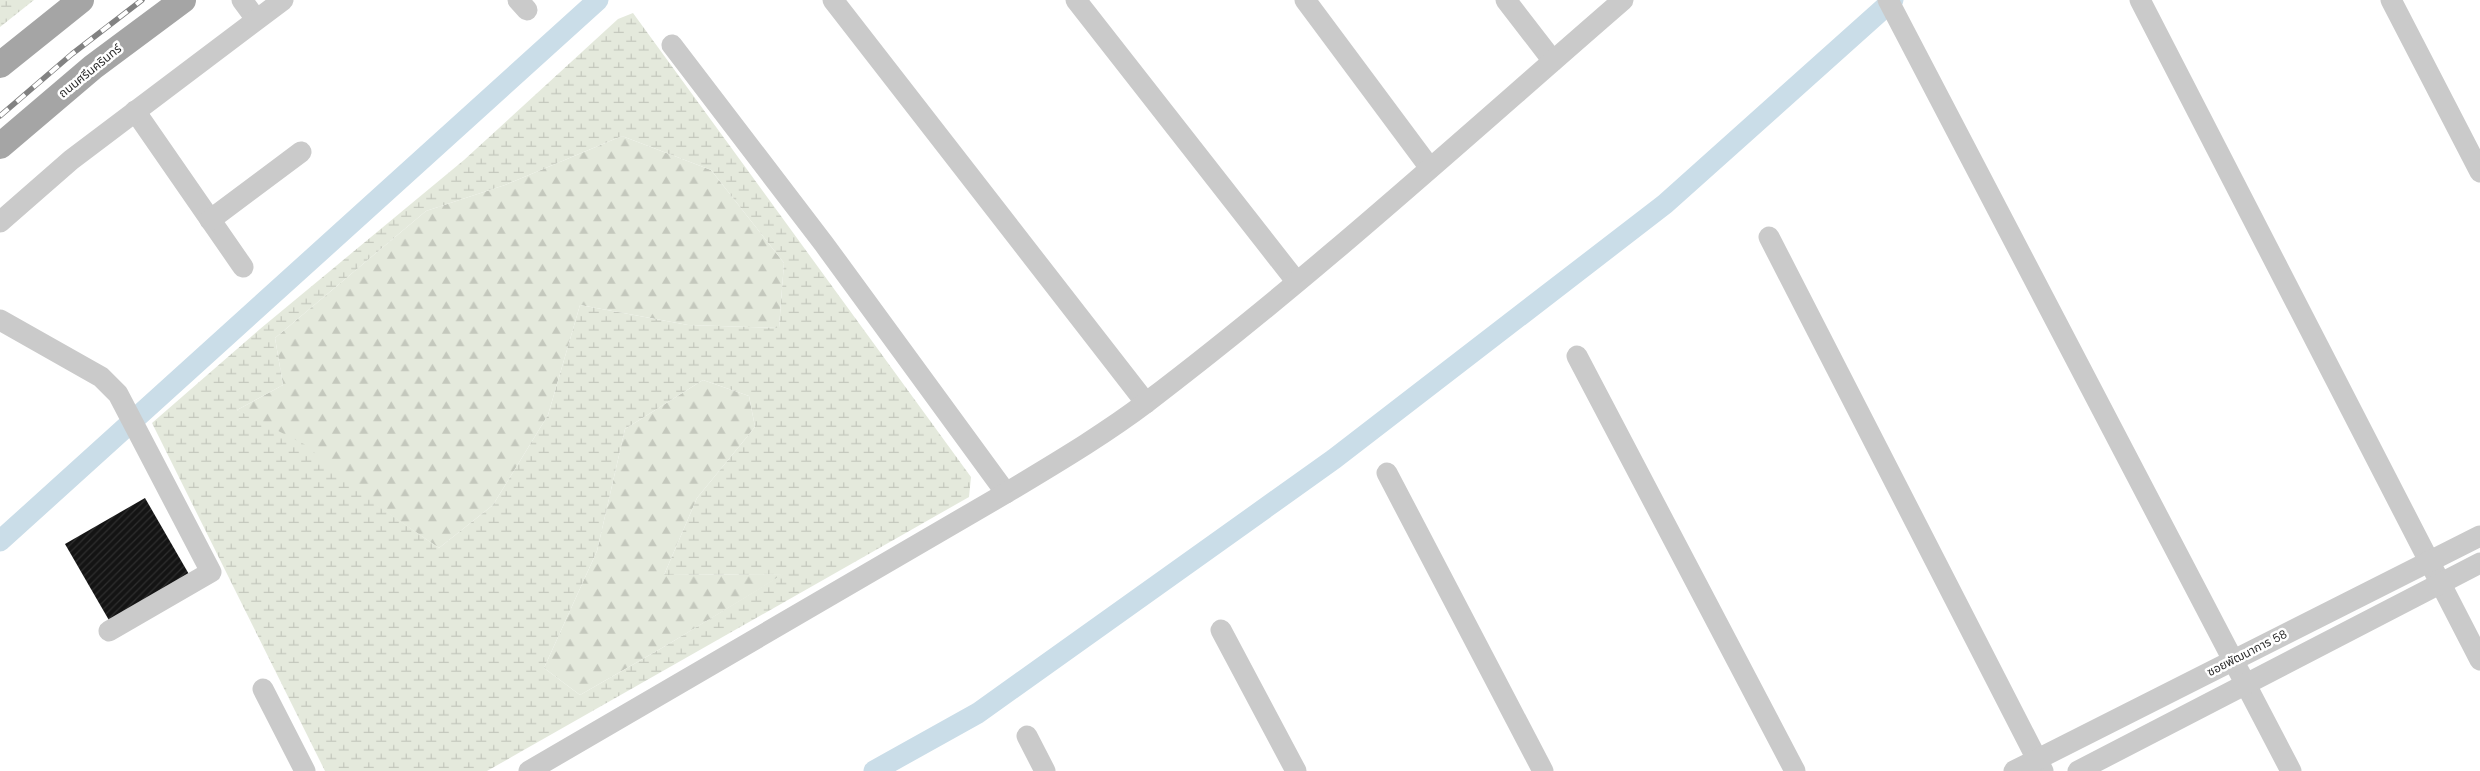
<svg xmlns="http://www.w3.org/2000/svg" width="2480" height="771" font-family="'DM Sans','Noto Sans Thai',sans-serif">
	<defs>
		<pattern id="forest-firs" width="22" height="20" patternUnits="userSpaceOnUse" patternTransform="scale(1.25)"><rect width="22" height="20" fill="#e4e9dc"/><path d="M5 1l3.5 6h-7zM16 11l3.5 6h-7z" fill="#c4c8bd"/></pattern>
		<pattern id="wetland-marsh" width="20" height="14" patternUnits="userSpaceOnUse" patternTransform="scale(1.25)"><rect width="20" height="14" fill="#e4e9dc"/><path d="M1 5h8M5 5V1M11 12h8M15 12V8" fill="none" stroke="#c4c8bd"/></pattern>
		<pattern id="building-hatch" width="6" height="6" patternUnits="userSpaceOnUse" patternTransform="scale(1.25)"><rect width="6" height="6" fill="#141414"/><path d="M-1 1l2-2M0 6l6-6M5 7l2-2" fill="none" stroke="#2e2e2e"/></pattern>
	</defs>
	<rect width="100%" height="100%" fill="#fff"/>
	<g fill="url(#forest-firs)">
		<polygon points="622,136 711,170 784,263 779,328 688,325 580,305 548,415 493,505 439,548 237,410 283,385 275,338 426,211 505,185"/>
		<polygon points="703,380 749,396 755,427 697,498 664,575 784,574 667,645 580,695 544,668 597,551 625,429"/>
	</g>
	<g fill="url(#wetland-marsh)" fill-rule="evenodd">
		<polygon points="0,0 34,0 0,27"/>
		<path d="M633,13L971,477L969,497L487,771H325L152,423L260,329L464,160L618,19ZM622,136L711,170L784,263L779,328L688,325L580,305L548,415L493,505L439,548L377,505L304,444L237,410L283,385L275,338L426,211L505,185ZM703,380L749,396L755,427L697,498L664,575L783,574L667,645L580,695L544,668L597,551L625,429Z"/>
	</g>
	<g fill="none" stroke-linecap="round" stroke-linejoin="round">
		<g stroke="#cadde8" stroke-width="21">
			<polyline points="0,541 598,0"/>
			<polyline points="874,771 978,713 1334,459 1665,204 1893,0"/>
		</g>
	</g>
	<polygon fill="url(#building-hatch)" points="145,498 190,576 110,622 65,544"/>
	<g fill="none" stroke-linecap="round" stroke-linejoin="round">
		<g stroke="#cacaca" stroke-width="21">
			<polyline points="242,0 256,19"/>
			<polyline points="518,0 527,10"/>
			<polyline points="833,0 1146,403"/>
			<polyline points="1076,0 1296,281"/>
			<polyline points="1305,0 1430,168"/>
			<polyline points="1506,0 1553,61"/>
			<polyline points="1888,0 2291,771"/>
			<polyline points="2140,0 2480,660"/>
			<polyline points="2391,0 2480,172"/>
			<polyline points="672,45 824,244 1006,493"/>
			<polyline points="135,111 243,267"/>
			<polyline points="210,220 301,152"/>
			<polyline points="0,222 71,160 283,0"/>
			<polyline points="1769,237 2043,771"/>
			<polyline points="0,320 101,377 118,394 211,572 109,631"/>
			<polyline points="1577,356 1795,771"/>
			<polyline points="1387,473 1543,771"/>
			<polyline points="1221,630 1296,771"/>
			<polyline points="263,689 305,771"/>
			<polyline points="1027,736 1045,771"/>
			<path d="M529,771L1006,493C1054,464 1102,436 1147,402C1312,277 1466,136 1623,0"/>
			<polyline points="2014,771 2480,536"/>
			<polyline points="2078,771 2480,563"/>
		</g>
		<g stroke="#a5a5a5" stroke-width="26">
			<polyline points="0,65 81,0"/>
			<polyline points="0,146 93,67 183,0"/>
		</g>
		<g stroke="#828282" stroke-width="5.5">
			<polyline id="rail" points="0,116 72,54 142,0"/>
		</g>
		<use href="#rail" stroke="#fff" stroke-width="4" stroke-dasharray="11" stroke-linecap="butt"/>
	</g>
	<g text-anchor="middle" stroke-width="5" stroke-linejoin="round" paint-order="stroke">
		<g font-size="12" fill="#2d2d2d" stroke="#fff">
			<text transform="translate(90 71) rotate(-39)" y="4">ถนนศรีนครินทร์</text>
			<text transform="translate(2247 653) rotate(-27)" y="4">ซอยพัฒนาการ 58</text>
		</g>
	</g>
</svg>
